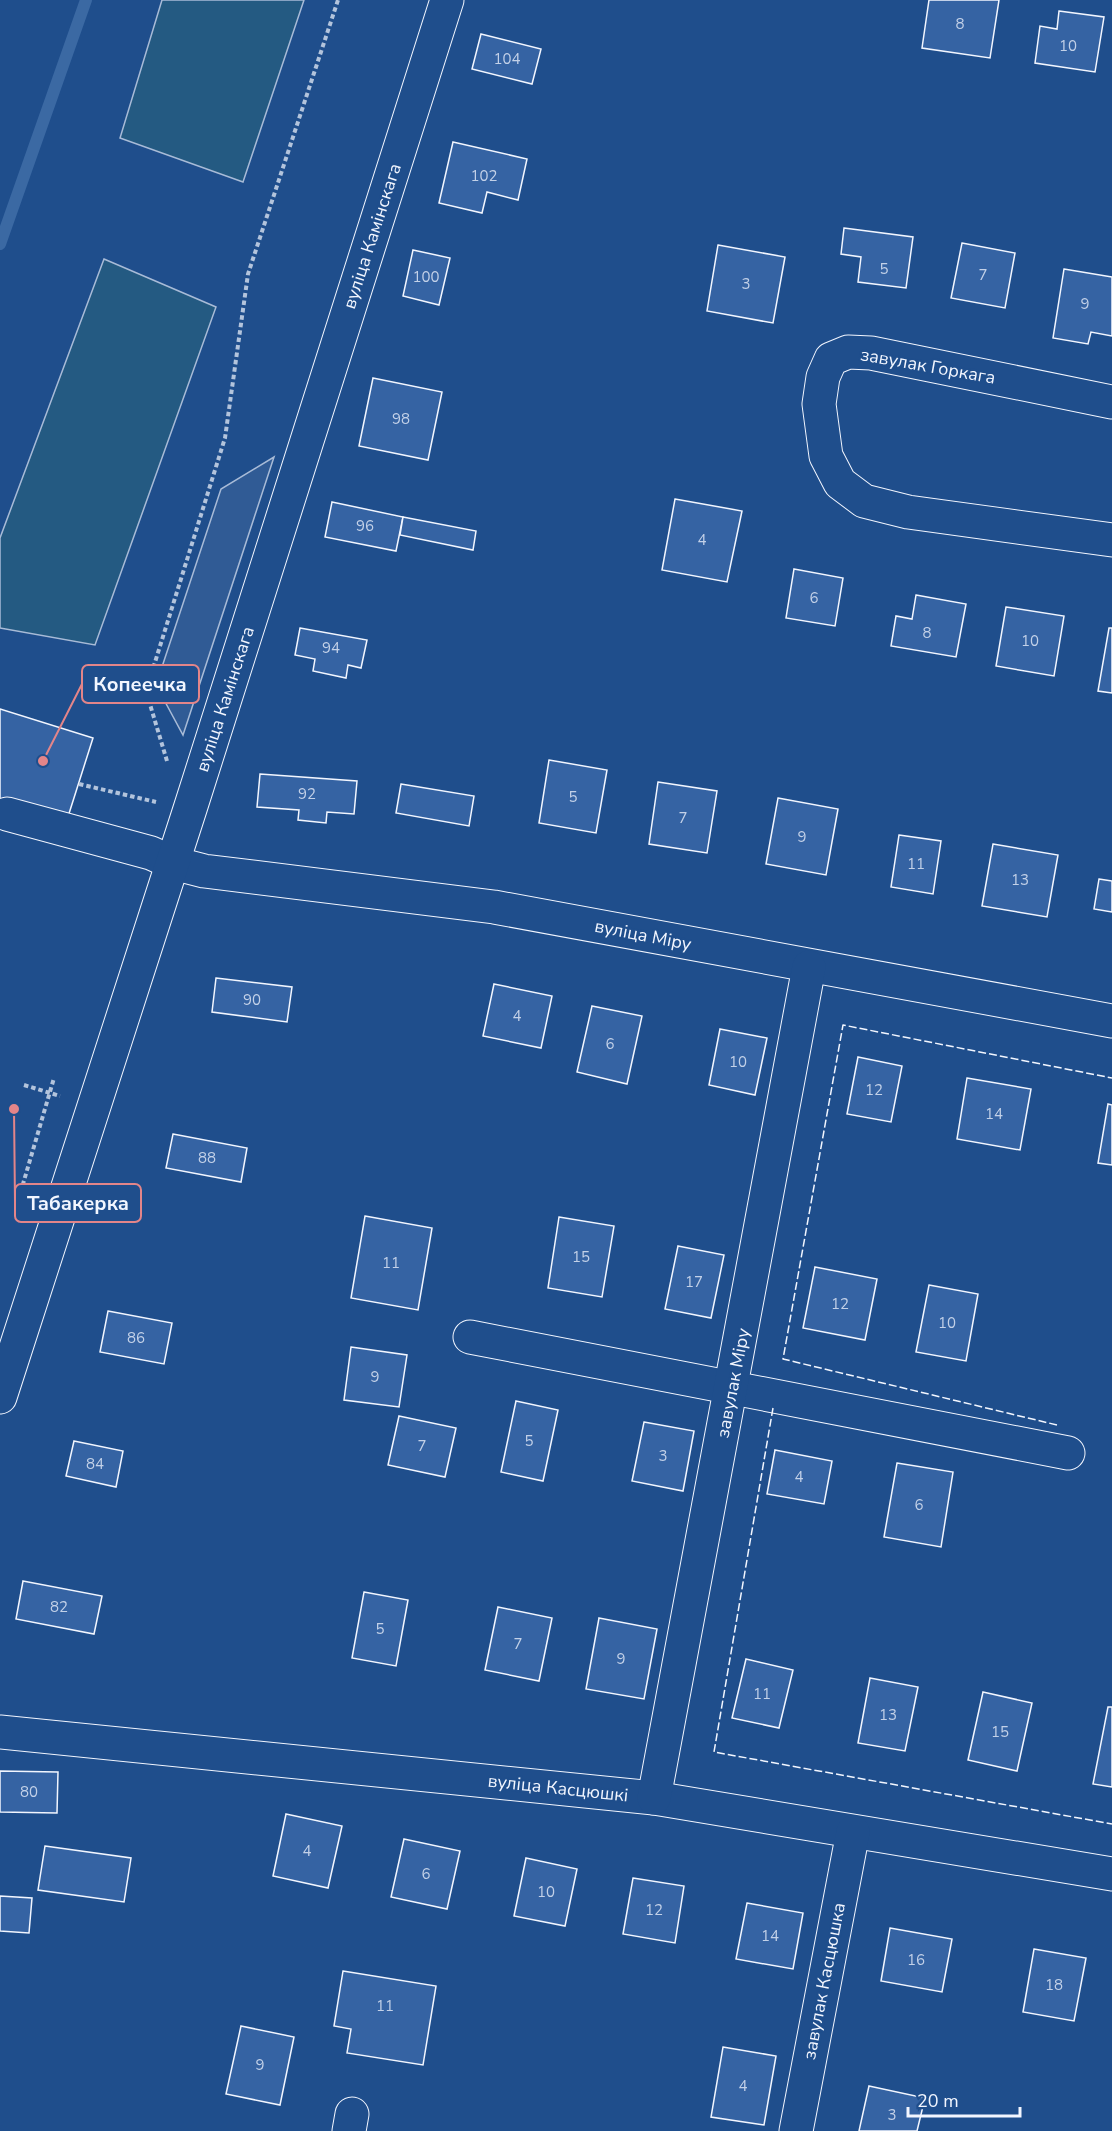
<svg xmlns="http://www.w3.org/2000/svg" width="1112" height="2131" font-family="'Nunito Sans',sans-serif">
	<rect width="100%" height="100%" fill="#1f4e8c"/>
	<g fill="#245a82" stroke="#a8bbd7" stroke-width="1.5">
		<polygon points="162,0 304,0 243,182 120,138"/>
		<polygon points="104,259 216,307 95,645 0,628 0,538"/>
	</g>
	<polygon fill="#305b95" stroke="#a8bbd7" stroke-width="1.5" points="274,457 183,735 156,685 221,489"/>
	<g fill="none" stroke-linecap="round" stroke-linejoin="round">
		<polyline stroke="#3b69a3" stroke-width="12" points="0,244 86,0"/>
	</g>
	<g fill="#3563a3" stroke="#f2f6ff" stroke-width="1.5">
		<polygon points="929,0 999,0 990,58 922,48"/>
		<polygon points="1059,11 1104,17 1095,72 1035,63 1040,26 1057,29"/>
		<polygon points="481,34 541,49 532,84 472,69"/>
		<polygon points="453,142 527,159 518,200 487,192 482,213 439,203"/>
		<polygon points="844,228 913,237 906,288 858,282 861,257 841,254"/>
		<polygon points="962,243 1015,253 1005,308 951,298"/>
		<polygon points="718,245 785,257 773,323 707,311"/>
		<polygon points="413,250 450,258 439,305 403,296"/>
		<polygon points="1064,269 1112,277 1112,336 1091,332 1088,344 1053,338"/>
		<polygon points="373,378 442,392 428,460 359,446"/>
		<polygon points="675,499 742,511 727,582 662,570"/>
		<polygon points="332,502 403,517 396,551 325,537"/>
		<polygon points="403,517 476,531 473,550 400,535"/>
		<polygon points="794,569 843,578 835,626 786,618"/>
		<polygon points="916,595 966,604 956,657 891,646 896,616 912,619"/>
		<polygon points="1006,607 1064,616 1054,676 996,666"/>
		<polygon points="300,628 367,640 361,668 348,665 346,678 313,671 315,659 295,655"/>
		<polygon points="1109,628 1112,628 1112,693 1098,691"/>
		<polygon points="0,709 93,738 66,823 0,803"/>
		<polygon points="549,760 607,770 596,833 539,823"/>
		<polygon points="260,774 357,781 354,814 327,812 326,823 298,820 299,810 257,807"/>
		<polygon points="658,782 717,791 707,853 649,844"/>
		<polygon points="401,784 474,796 469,826 396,813"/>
		<polygon points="778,798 838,809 826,875 766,864"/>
		<polygon points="899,835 941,841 933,894 891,887"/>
		<polygon points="993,844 1058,855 1047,917 982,906"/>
		<polygon points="1099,879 1112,881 1112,912 1094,909"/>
		<polygon points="216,978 292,987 287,1022 212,1012"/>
		<polygon points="494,984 552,996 541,1048 483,1036"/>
		<polygon points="592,1006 642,1016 627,1084 577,1072"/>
		<polygon points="720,1029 767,1038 755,1095 709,1085"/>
		<polygon points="858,1057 902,1066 891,1122 847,1114"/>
		<polygon points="967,1078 1031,1089 1020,1150 957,1139"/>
		<polygon points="1108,1104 1112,1105 1112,1165 1098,1163"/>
		<polygon points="173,1134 247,1148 241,1182 166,1168"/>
		<polygon points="365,1216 432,1228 418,1310 351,1298"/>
		<polygon points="559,1217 614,1226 602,1297 548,1288"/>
		<polygon points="678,1246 724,1255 711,1318 665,1309"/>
		<polygon points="815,1267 877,1279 865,1340 803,1328"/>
		<polygon points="929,1285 978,1294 966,1361 916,1352"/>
		<polygon points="108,1311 172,1323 164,1364 100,1352"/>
		<polygon points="351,1347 407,1355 399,1407 344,1400"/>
		<polygon points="516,1401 558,1410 543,1481 501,1472"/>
		<polygon points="399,1416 456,1428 445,1477 388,1465"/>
		<polygon points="644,1422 694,1431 683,1491 632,1481"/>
		<polygon points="74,1441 123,1451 116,1487 66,1476"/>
		<polygon points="775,1450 832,1461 824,1504 767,1494"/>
		<polygon points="897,1463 953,1472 941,1547 884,1537"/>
		<polygon points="23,1581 102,1596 94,1634 16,1619"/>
		<polygon points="364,1592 408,1600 396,1666 352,1658"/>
		<polygon points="498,1607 552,1618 539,1681 485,1670"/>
		<polygon points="599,1618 657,1629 644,1699 586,1689"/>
		<polygon points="746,1659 793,1670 779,1728 732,1718"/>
		<polygon points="870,1678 918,1687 905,1751 858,1743"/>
		<polygon points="983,1692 1032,1703 1017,1771 968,1760"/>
		<polygon points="1108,1707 1112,1707 1112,1787 1093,1784"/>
		<polygon points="0,1771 58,1772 57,1813 0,1812"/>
		<polygon points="286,1814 342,1826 328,1888 273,1876"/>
		<polygon points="404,1839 460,1851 447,1909 391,1897"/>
		<polygon points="45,1846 131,1858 124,1902 38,1890"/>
		<polygon points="526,1858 577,1869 565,1926 514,1916"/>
		<polygon points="633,1878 684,1886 675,1943 623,1934"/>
		<polygon points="0,1896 32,1898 29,1933 0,1931"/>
		<polygon points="747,1903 803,1913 793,1969 736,1959"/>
		<polygon points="890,1928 952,1939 942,1992 881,1981"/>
		<polygon points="1034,1949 1086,1958 1074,2021 1023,2012"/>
		<polygon points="343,1971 436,1986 423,2065 347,2053 351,2029 334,2026"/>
		<polygon points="241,2026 294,2037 280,2105 226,2094"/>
		<polygon points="723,2047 776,2056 764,2125 711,2117"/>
		<polygon points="869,2086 925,2098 917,2131 859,2131"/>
	</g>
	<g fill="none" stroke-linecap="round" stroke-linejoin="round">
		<g stroke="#f2f6ff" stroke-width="35">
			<g id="minor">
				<polyline points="1112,402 871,353 848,352 831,359 823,377 819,404 826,456 840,483 864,501 908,512 1112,540"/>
				<polyline points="7,814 151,853 173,863 204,871 494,907 1112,1021"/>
				<polyline points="470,1337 1068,1453"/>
				<polyline points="0,1732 654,1798 1112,1874"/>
				<polyline points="654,1798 809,967"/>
				<polyline points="349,2131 352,2114"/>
				<polyline points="796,2131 853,1832"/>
			</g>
		</g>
		<g stroke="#f2f6ff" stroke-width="35">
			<polyline id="major" points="0,1397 190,809 447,0"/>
		</g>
		<g stroke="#b3c4dc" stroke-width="4" stroke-dasharray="4.5 3" stroke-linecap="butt">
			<polyline points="167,761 146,691 225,438 248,274 338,0"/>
			<polyline points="79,784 156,802"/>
			<polyline points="24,1085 60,1096"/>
			<polyline points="19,1215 23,1184 54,1078"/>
		</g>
		<use href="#minor" stroke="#1f4e8c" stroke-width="33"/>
		<use href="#major" stroke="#1f4e8c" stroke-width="33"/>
		<g stroke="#f2f6ff" stroke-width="1.5" stroke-dasharray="8 3" stroke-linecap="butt">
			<polyline points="773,1408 714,1752 1112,1824"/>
			<polyline points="1057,1425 783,1359 843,1025 1112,1078"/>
		</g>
	</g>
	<g text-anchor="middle" stroke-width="4.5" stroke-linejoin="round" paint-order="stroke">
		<g font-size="15" fill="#c3d1e8">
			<text x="960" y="29">8</text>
			<text x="1068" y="51">10</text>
			<text x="507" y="64">104</text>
			<text x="484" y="181">102</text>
			<text x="884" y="274">5</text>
			<text x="983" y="280">7</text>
			<text x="426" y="282">100</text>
			<text x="746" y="289">3</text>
			<text x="1085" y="309">9</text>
			<text x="401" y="424">98</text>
			<text x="365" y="531">96</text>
			<text x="702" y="545">4</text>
			<text x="814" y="603">6</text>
			<text x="927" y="638">8</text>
			<text x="1030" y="646">10</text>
			<text x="331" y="653">94</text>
			<text x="307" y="799">92</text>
			<text x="573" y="802">5</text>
			<text x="683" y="823">7</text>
			<text x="802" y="842">9</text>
			<text x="916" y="869">11</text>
			<text x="1020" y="885">13</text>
			<text x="252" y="1005">90</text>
			<text x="517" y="1021">4</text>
			<text x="610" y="1049">6</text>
			<text x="738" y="1067">10</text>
			<text x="874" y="1095">12</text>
			<text x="994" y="1119">14</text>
			<text x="207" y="1163">88</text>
			<text x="581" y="1262">15</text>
			<text x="391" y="1268">11</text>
			<text x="694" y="1287">17</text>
			<text x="840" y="1309">12</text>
			<text x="947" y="1328">10</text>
			<text x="136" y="1343">86</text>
			<text x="375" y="1382">9</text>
			<text x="529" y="1446">5</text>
			<text x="422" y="1451">7</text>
			<text x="663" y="1461">3</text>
			<text x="95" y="1469">84</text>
			<text x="799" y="1482">4</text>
			<text x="919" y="1510">6</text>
			<text x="59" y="1612">82</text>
			<text x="380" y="1634">5</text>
			<text x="518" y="1649">7</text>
			<text x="621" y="1664">9</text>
			<text x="762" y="1699">11</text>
			<text x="888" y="1720">13</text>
			<text x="1000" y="1737">15</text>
			<text x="29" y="1797">80</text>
			<text x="307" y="1856">4</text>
			<text x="426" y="1879">6</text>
			<text x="546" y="1897">10</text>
			<text x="654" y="1915">12</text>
			<text x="770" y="1941">14</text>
			<text x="916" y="1965">16</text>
			<text x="1054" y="1990">18</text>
			<text x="385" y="2011">11</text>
			<text x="260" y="2070">9</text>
			<text x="743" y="2091">4</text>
			<text x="892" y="2120">3</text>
		</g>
		<g font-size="18" fill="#f2f6ff" stroke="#1f4e8c">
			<text transform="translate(372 236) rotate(-72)" y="6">вуліца Камінскага</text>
			<text transform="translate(928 366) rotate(10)" y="6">завулак Горкага</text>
			<text transform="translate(225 699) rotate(-72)" y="6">вуліца Камінскага</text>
			<text transform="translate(643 935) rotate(11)" y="6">вуліца Міру</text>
			<text transform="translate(733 1383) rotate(-79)" y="6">завулак Міру</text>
			<text transform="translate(558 1788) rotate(6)" y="6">вуліца Касцюшкі</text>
			<text transform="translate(824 1981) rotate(-79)" y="6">завулак Касцюшка</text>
		</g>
	</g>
	<path fill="none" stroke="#e38589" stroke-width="2" d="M43 761L82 684M14 1109L15 1203"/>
	<g fill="#e38589" stroke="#1f4e8c" stroke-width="2">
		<circle cx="43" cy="761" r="6"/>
		<circle cx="14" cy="1109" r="6"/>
	</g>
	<g fill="#1f4e8c" stroke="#e38589" stroke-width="2">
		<rect x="82" y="665" width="117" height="38" rx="6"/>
		<rect x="15" y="1184" width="126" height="38" rx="6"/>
	</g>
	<g font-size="20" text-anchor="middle" font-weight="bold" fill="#f2f6ff">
		<text x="140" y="691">Копеечка</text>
		<text x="78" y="1210">Табакерка</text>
	</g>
	<path d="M908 2107v9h112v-9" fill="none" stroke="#f2f6ff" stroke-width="3"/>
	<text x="917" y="2107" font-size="18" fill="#f2f6ff" stroke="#1f4e8c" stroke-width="4.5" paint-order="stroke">20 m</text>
</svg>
